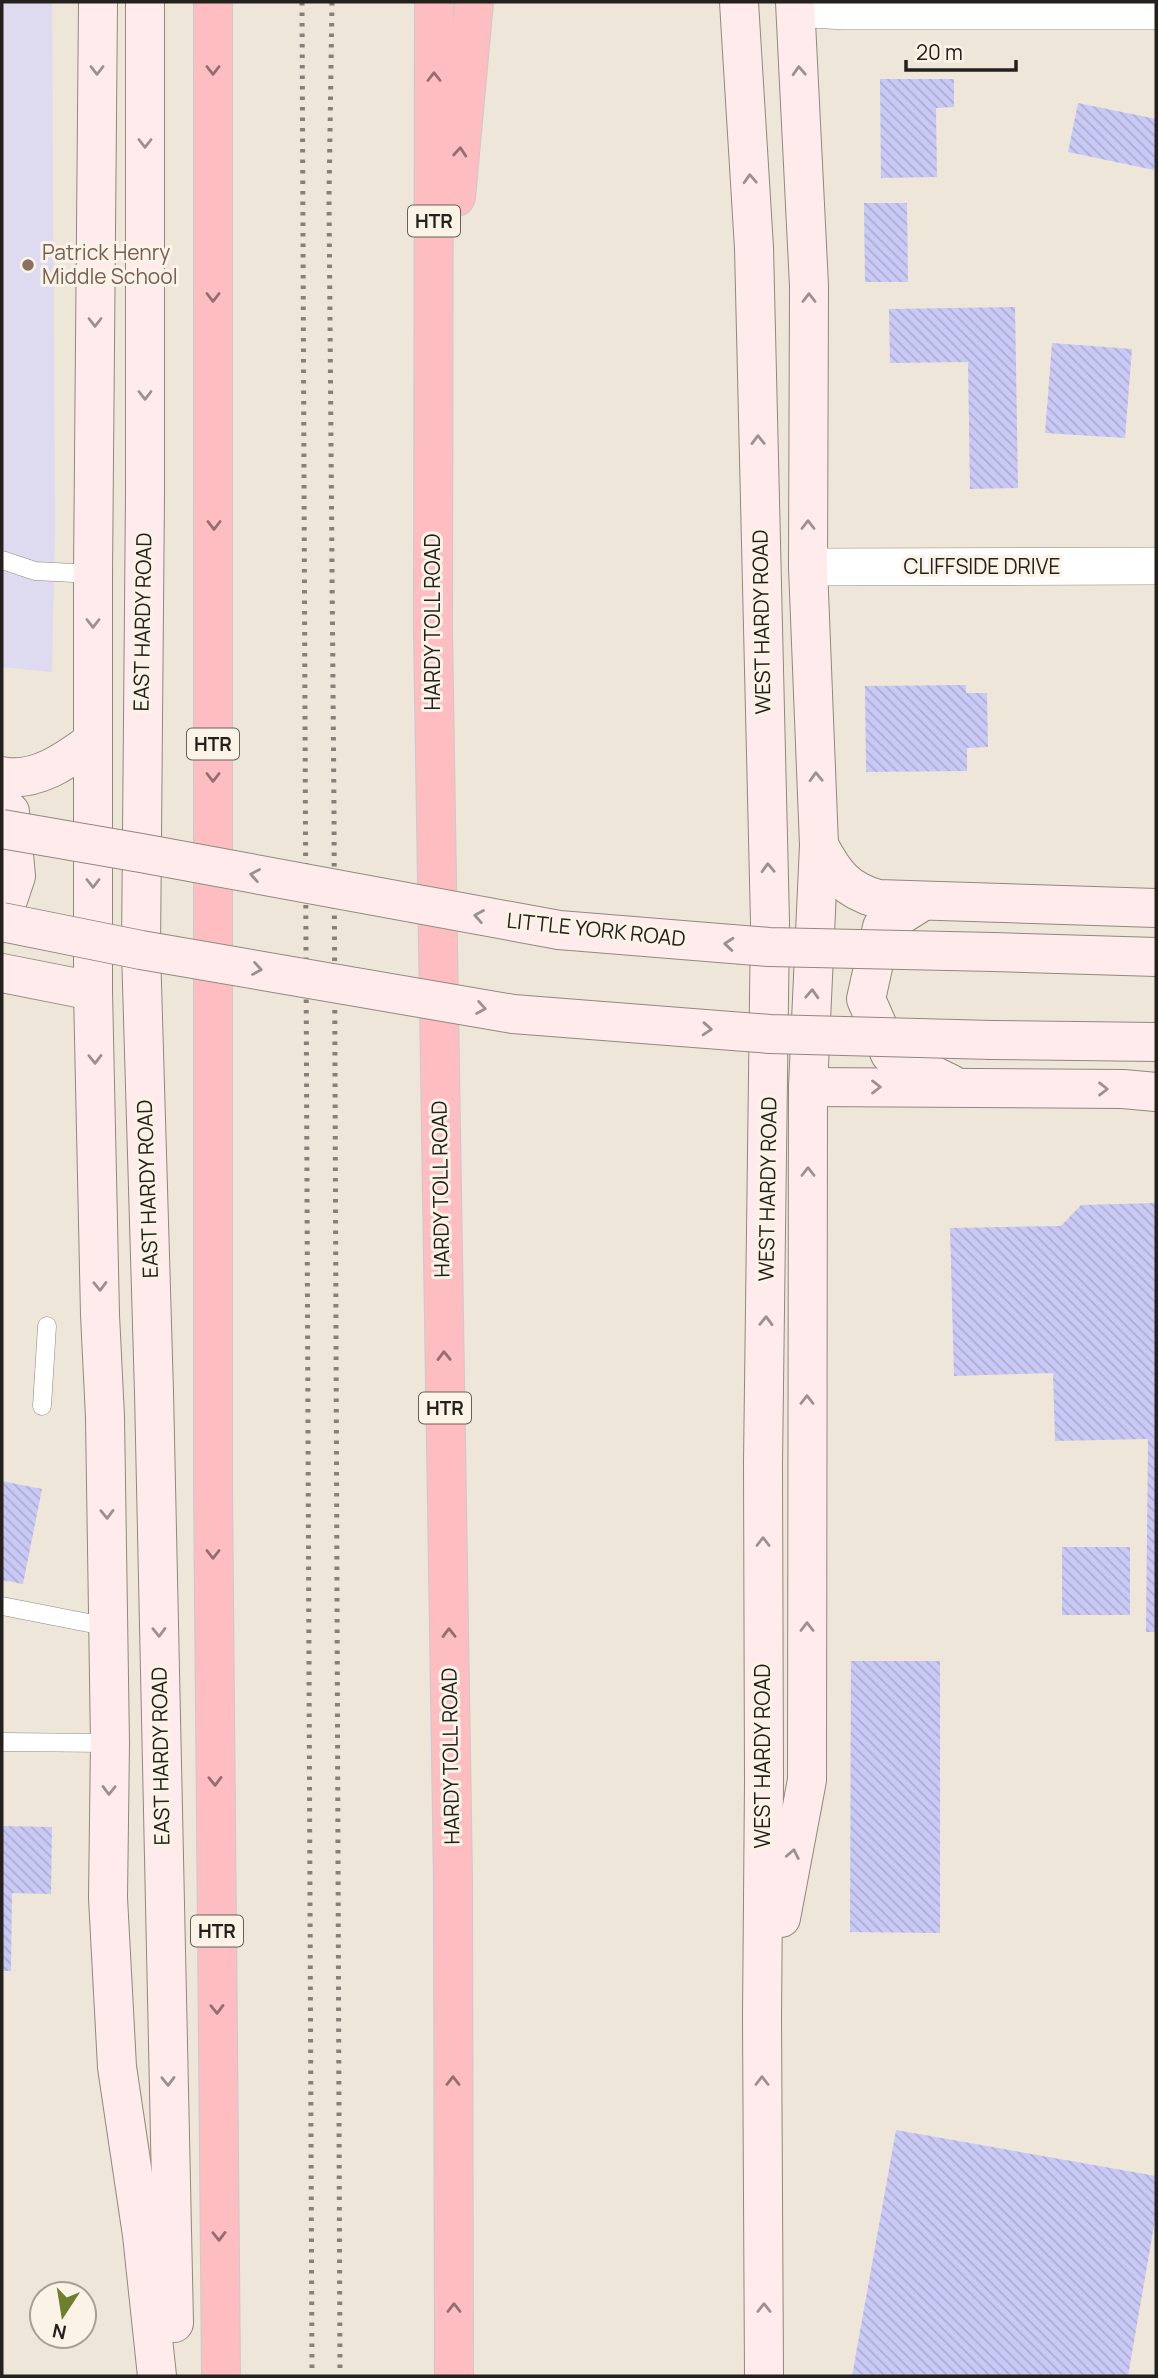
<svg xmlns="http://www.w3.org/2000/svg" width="1158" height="2378" font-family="Manrope,sans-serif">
	<defs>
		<pattern id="building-back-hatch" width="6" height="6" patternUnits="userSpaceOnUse" patternTransform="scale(1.75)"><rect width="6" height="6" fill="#c9c9f6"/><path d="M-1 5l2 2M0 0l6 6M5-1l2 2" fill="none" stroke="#acacd2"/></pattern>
	</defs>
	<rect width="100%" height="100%" fill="#eee6d9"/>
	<polygon fill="#dedaf0" points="2,2 52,2 55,528 52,672 2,667"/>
	<g fill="url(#building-back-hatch)">
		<polygon points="880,79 954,79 954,107 936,108 937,177 881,178"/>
		<polygon points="1078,103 1156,119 1156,157 1154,170 1068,152"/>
		<polygon points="864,203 907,203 908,282 865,282"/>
		<polygon points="1015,307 1018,488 970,489 968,362 890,363 889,309"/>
		<polygon points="1052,343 1132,349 1125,438 1045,433"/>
		<polygon points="966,685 966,693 987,693 988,747 967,748 967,771 866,772 865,686"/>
		<polygon points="1156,1203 1156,1632 1146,1632 1148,1439 1055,1441 1053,1373 954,1376 950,1228 1061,1226 1081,1205"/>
		<polygon points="2,1481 42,1489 23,1584 2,1580"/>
		<rect x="1062" y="1547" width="68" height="68"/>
		<polygon points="851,1661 940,1661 940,1933 850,1932"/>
		<polygon points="2,1826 52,1827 51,1894 12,1893 11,1971 2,1971"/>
		<polygon points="896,2130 1156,2176 1156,2214 1128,2376 852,2376"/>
	</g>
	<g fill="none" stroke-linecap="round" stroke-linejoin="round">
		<g stroke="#8f897d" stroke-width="19">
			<g id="service">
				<polyline points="2,560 35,571 93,574"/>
				<polyline points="42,1406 47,1326"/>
				<polyline points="2,1606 109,1627"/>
				<polyline points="2,1742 110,1743"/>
			</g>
		</g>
		<g stroke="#8f897d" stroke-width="38">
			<g id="minor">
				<polyline points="796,8 845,11 1156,11"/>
				<polyline points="808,567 1156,566"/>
			</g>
		</g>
		<g stroke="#8f897d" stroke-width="40">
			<g id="secondary">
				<polyline points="98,2 93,574 93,991 100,1315 105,1417 110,1743 108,1898 117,2067 142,2235 157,2376"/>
				<polyline points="145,2 145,493 141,950 154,1392 174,2323"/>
				<polyline points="739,2 754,248 770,922 763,1463 764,1782 762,2017 764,2376"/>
				<path d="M2,776C36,783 67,760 93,741"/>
				<polyline points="2,804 10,812 16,876 2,918"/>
				<path d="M819,845C834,874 846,890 878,899L1156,908"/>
				<polyline points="923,901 882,927 866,999 890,1054 951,1084"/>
				<polyline points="993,952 1156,957"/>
				<polyline points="2,973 93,991"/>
				<polyline points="992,1040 1156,1042"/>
				<polyline points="808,1087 1123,1089 1156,1092"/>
				<polyline points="781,1918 807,1780 808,1087 819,845 808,567 809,286 795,2"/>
			</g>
		</g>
		<g stroke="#cacac9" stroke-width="40">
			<g id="motorway">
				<polyline points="213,2 213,1486 221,2376"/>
				<polyline points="434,2 433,632 453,1879 454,2376"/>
				<polyline points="456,197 474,2"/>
			</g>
		</g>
		<use href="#service" stroke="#fff" stroke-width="18"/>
		<use href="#minor" stroke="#fff" stroke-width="37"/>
		<use href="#secondary" stroke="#ffebec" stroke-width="38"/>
		<use href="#motorway" stroke="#febdc1" stroke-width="38"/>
		<g stroke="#868078" stroke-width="5" stroke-dasharray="3.5 7" stroke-linecap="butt">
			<polyline points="302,2 312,2376"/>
			<polyline points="332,2 329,198 334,811 340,2376"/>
		</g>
		<g stroke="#8f897d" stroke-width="40" stroke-linecap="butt">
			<g id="secondary-bridge">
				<polyline points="2,829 141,853 559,930 769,947 993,952"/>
				<polyline points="2,922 141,950 513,1014 770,1034 992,1040"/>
			</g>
		</g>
		<use href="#secondary-bridge" stroke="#ffebec" stroke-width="38"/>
	</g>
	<defs><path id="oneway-chevron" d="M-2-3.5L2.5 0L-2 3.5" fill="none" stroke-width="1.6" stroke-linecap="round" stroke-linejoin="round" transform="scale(1.75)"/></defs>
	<g stroke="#9c908f">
		<use href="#oneway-chevron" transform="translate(97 70) rotate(90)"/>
		<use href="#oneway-chevron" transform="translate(799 71) rotate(-93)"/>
		<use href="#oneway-chevron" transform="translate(145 143) rotate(90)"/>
		<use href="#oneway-chevron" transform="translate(750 179) rotate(-93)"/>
		<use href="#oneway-chevron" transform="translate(809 298) rotate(-90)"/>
		<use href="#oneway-chevron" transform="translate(95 322) rotate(90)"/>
		<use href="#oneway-chevron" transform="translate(145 395) rotate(90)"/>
		<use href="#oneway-chevron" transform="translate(758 440) rotate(-91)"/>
		<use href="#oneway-chevron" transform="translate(808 525) rotate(-90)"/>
		<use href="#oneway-chevron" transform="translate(93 623) rotate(90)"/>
		<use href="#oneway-chevron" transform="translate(816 777) rotate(-92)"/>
		<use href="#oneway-chevron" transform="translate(768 868) rotate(-92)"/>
		<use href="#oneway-chevron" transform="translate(255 875) rotate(-170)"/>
		<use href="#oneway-chevron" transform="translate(93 883) rotate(90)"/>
		<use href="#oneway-chevron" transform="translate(479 916) rotate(-170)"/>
		<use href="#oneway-chevron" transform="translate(729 944) rotate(-175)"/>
		<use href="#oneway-chevron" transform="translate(257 969) rotate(10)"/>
		<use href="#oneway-chevron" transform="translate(812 994) rotate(-87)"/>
		<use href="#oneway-chevron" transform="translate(481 1008) rotate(10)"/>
		<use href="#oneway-chevron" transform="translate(707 1029) rotate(4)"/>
		<use href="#oneway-chevron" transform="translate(95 1059) rotate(89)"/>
		<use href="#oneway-chevron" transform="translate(876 1087)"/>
		<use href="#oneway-chevron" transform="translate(1103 1089)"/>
		<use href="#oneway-chevron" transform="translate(808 1172) rotate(-90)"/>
		<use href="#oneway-chevron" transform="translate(100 1286) rotate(89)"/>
		<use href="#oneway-chevron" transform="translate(766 1321) rotate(-89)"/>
		<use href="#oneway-chevron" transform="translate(807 1400) rotate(-90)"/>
		<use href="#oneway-chevron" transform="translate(107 1514) rotate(89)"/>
		<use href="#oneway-chevron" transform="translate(763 1542) rotate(-90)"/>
		<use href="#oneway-chevron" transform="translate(807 1627) rotate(-90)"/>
		<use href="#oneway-chevron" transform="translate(159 1632) rotate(89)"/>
		<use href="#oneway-chevron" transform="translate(109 1790) rotate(91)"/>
		<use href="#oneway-chevron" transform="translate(793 1854) rotate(-79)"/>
		<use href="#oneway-chevron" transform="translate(168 2081) rotate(89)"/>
		<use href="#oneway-chevron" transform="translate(762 2081) rotate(-90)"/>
		<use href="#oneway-chevron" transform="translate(764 2308) rotate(-90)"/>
	</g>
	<g stroke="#916f6f">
		<use href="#oneway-chevron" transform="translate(213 70) rotate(90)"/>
		<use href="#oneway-chevron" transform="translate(434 77) rotate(-90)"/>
		<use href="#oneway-chevron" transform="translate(460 152) rotate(-85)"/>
		<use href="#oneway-chevron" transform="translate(213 297) rotate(90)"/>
		<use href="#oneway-chevron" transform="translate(214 525) rotate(90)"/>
		<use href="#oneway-chevron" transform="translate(213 777) rotate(90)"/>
		<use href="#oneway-chevron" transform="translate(444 1356) rotate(-91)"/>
		<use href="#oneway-chevron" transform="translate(213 1554) rotate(90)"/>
		<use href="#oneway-chevron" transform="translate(449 1633) rotate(-91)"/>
		<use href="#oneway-chevron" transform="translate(215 1781) rotate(89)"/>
		<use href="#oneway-chevron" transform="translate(217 2009) rotate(89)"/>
		<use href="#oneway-chevron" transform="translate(453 2081) rotate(-90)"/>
		<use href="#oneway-chevron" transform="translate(219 2236) rotate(89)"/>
		<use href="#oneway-chevron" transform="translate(454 2308) rotate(-90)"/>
	</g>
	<circle fill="#8d6e63" stroke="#fbf3e6" stroke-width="2.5" cx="28" cy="265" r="7"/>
	<g text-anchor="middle" stroke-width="6" stroke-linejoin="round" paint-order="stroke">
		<g fill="#fbf3e6" stroke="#646059" stroke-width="2">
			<rect x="408" y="205.5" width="52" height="31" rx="5"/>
			<rect x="187" y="728.5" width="52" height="31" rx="5"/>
			<rect x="419" y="1392.5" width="52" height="31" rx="5"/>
			<rect x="191" y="1915.5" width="52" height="31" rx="5"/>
		</g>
		<g font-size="19" font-weight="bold" fill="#24211d">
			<text x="434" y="228">HTR</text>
			<text x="213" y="751">HTR</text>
			<text x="445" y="1415">HTR</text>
			<text x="217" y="1938">HTR</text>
		</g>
		<g font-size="21" fill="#785e54" stroke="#fbf3e6" text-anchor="start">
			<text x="42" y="260">Patrick Henry<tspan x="42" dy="24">Middle School</tspan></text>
		</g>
		<g font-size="21" fill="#24211d" stroke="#fbf3e6">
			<text x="982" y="574">CLIFFSIDE DRIVE</text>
			<text transform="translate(143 622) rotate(-89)" y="7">EAST HARDY ROAD</text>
			<text transform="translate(433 622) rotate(-90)" y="7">HARDY TOLL ROAD</text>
			<text transform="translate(762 622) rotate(-91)" y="7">WEST HARDY ROAD</text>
			<text transform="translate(596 930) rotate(6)" y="7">LITTLE YORK ROAD</text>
			<text transform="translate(148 1189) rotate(-92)" y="7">EAST HARDY ROAD</text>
			<text transform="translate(441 1189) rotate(-91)" y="7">HARDY TOLL ROAD</text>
			<text transform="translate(768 1189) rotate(-89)" y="7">WEST HARDY ROAD</text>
			<text transform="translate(161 1756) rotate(-91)" y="7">EAST HARDY ROAD</text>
			<text transform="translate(451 1756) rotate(-91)" y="7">HARDY TOLL ROAD</text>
			<text transform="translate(763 1756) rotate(-90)" y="7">WEST HARDY ROAD</text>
		</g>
	</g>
	<rect width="1158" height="2378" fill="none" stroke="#24211d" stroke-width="7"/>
	<g transform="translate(63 2315) rotate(192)"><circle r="33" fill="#fbf3e6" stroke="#a59f96" stroke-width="2"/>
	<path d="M0-5L12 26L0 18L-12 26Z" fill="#6e802f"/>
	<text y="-10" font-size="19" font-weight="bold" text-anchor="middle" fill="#24211d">N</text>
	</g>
	<path d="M906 60v10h110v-10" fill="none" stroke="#24211d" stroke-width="3.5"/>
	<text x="916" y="60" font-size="21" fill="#24211d" stroke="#fbf3e6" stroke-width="5" paint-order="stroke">20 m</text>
</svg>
